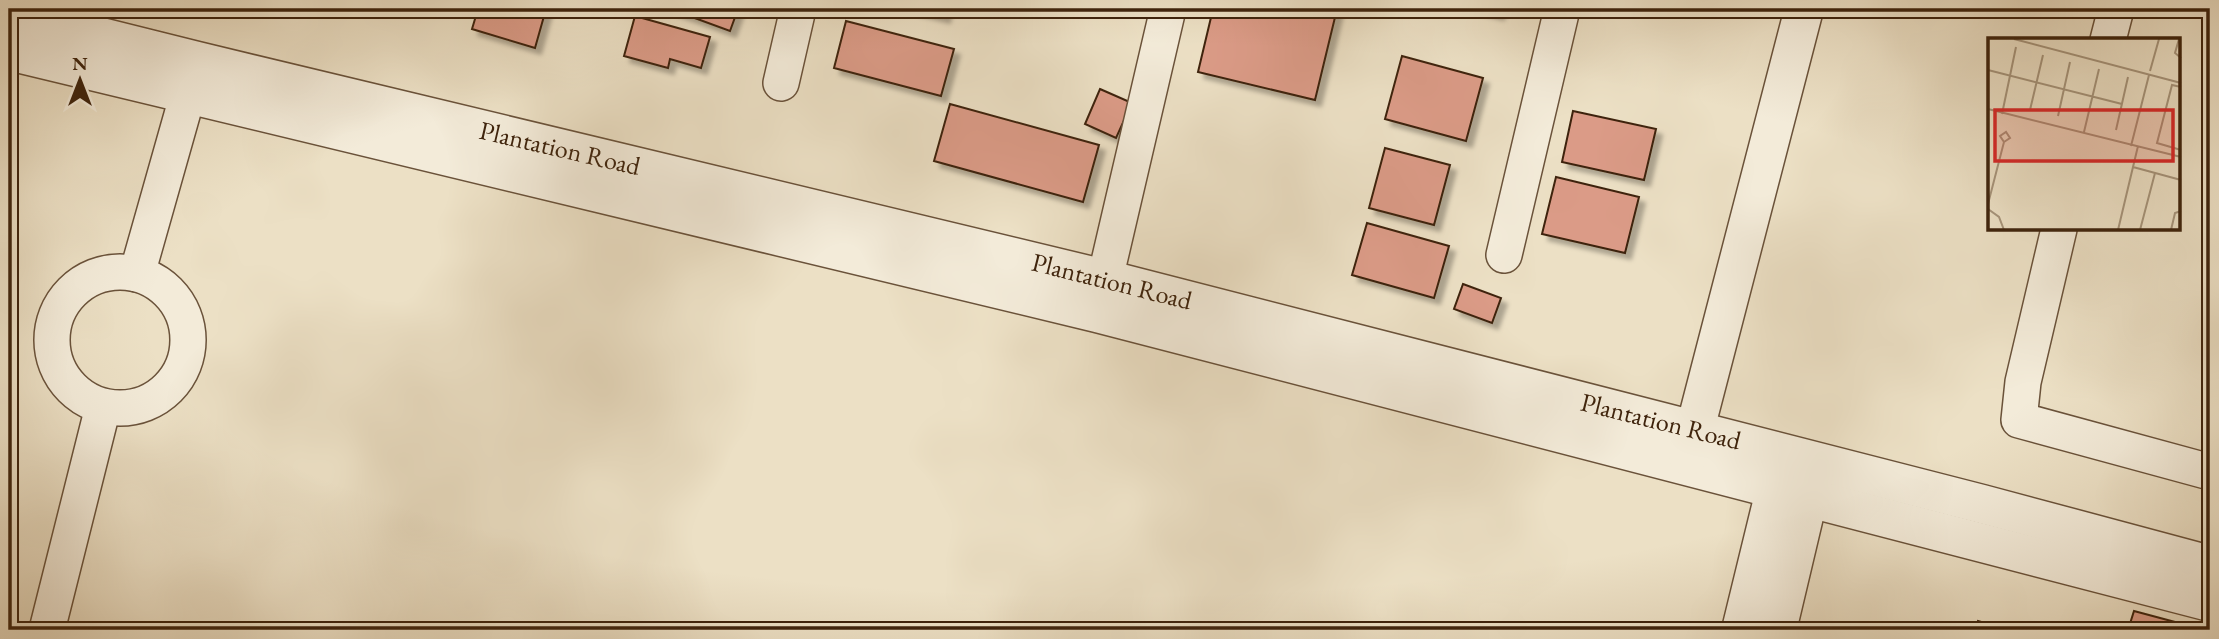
<svg xmlns="http://www.w3.org/2000/svg" width="2219" height="639" font-family="'EB Garamond',serif">
	<defs>
		<filter id="shadow"><feDropShadow dx="6" dy="6" stdDeviation="2" flood-color="#0004"/></filter>
	</defs>
	<rect width="100%" height="100%" fill="#ece0c5"/>
	<filter id="stains"><feTurbulence type="fractalNoise" baseFrequency=".00286" numOctaves="4"/><feColorMatrix values="0 0 0 0 .2 0 0 0 0 .09 0 0 0 0 .02 0 0 0 .5 -.17"/></filter>
	<radialGradient id="worn" r=".72"><stop offset=".6" stop-color="#630" stop-opacity="0"/><stop offset="1" stop-color="#630" stop-opacity=".3"/></radialGradient>
	<g fill="#db9b87" stroke="#3e230c" stroke-width="2" filter="url(#shadow)">
		<polygon points="478,9 546,9 535,48 472,29"/>
		<polygon points="670,9 738,9 730,31"/>
		<polygon points="912,9 946,9 944,17"/>
		<polygon points="1213,9 1337,9 1315,100 1198,72"/>
		<polygon points="1478,9 1500,9 1498,14"/>
		<polygon points="635,16 710,37 701,68 670,59 668,68 624,56"/>
		<polygon points="846,21 954,49 941,96 834,68"/>
		<polygon points="1402,56 1483,78 1466,141 1385,119"/>
		<polygon points="1100,89 1132,103 1116,138 1085,124"/>
		<polygon points="950,104 1099,145 1083,202 934,161"/>
		<polygon points="1573,111 1656,129 1644,180 1562,162"/>
		<polygon points="1385,148 1450,165 1434,225 1369,208"/>
		<polygon points="1556,177 1639,197 1625,253 1542,234"/>
		<polygon points="1367,223 1449,246 1434,298 1352,275"/>
		<polygon points="1463,284 1501,298 1492,323 1454,309"/>
		<polygon points="2134,611 2205,630 2128,630"/>
		<polygon points="1978,621 2008,630 1975,630"/>
	</g>
	<g fill="none" stroke-linecap="round" stroke-linejoin="round">
		<g stroke="#6a523a" stroke-width="38">
			<g id="minor">
				<polyline points="2108,40 2116,9"/>
				<polyline points="781,83 798,9"/>
				<polyline points="2059,229 2023,382 2019,420 2210,472"/>
				<polyline points="1504,255 1562,9"/>
				<circle cx="120" cy="340" r="68"/>
				<polyline points="137,274 195,69"/>
				<polyline points="1105,279 1168,9"/>
				<polyline points="47,630 103,407"/>
			</g>
		</g>
		<g stroke="#6a523a" stroke-width="41">
			<g id="tertiary">
				<polyline points="9,14 197,61 1105,279 1982,504 2210,565"/>
				<polyline points="9,51 1097,313 2210,602"/>
				<polyline points="1688,456 1804,9"/>
				<polyline points="1741,630 1782,462"/>
				<polyline points="1777,630 1814,474"/>
			</g>
		</g>
		<use href="#minor" stroke="#f3ebd9" stroke-width="35"/>
		<use href="#tertiary" stroke="#f3ebd9" stroke-width="38"/>
	</g>
	<g text-anchor="middle" stroke-width="5" stroke-linejoin="round" paint-order="stroke">
		<g font-size="26" fill="#3e230c" stroke="#f3ebd9">
			<text transform="translate(560 148) rotate(13)" y="9">Plantation Road</text>
			<text transform="translate(1112 281) rotate(14)" y="9">Plantation Road</text>
			<text transform="translate(1661 421) rotate(14)" y="9">Plantation Road</text>
		</g>
	</g>
	<g transform="translate(1988 38)">
		<rect width="192" height="192" fill="#ece0c5"/>
		<path fill="none" stroke="#a6947b" stroke-width="2" d="M26,1L193,45M191,1L187,15L193,20M0,32L134,66M162,33L171,1M193,49L184,47L169,105L193,112M0,71L193,119M42,72L55,17M14,76L28,9M70,78L82,24M128,92L140,39M96,94L111,31M143,108L161,37M145,129L193,142M0,166L16,104L12,98L18,94L22,100L16,104M0,171L11,179L16,192M130,192L150,108M152,192L167,135M183,192L187,175L193,173"/>
		<path fill="#d62828" fill-opacity="0.15" stroke="#d62828" stroke-width="3.5" d="M7,72H185V123H7Z"/>
		<rect width="192" height="192" fill="none" stroke="#3e230c" stroke-width="3.5"/>
	</g>
	<rect width="2219" height="639" fill="none" stroke="#ece0c5" stroke-width="35"/>
	<rect x="10" y="10" width="2198" height="618" fill="none" stroke="#3e230c" stroke-width="3.5"/>
	<rect x="18" y="18" width="2184" height="604" fill="none" stroke="#3e230c" stroke-width="2"/>
	<g transform="translate(80 80)" stroke="#f3ebd9" stroke-width="5" paint-order="stroke">
	<path d="M0-5L12 26L0 18L-12 26Z" fill="#3e230c"/>
	<text y="-10" font-size="19" font-weight="bold" text-anchor="middle" fill="#3e230c">N</text>
	</g>
	<rect width="100%" height="100%" filter="url(#stains)"/>
	<rect width="100%" height="100%" fill="url(#worn)"/>
</svg>
